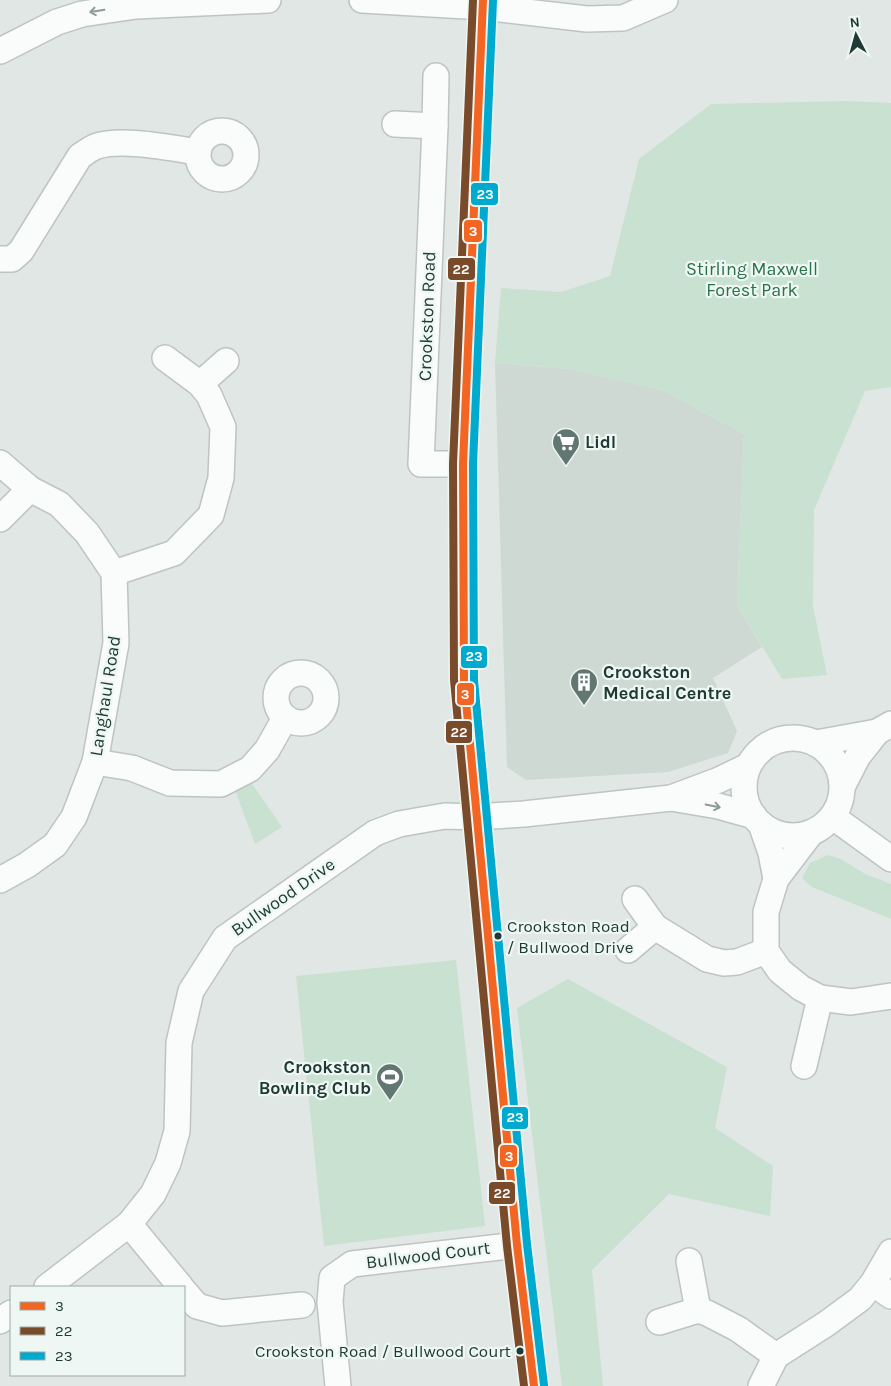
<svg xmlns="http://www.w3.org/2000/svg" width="891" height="1386" font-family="Karla,sans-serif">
	<rect width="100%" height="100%" fill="#e1e7e4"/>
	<polygon fill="#ced9d4" points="495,363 569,369 662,390 744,434 737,605 762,647 713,678 737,731 728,753 668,772 526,780 507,767"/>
	<g fill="#c9e1d1">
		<polygon points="847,101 891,103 891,387 865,391 814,510 813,606 827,675 782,679 737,605 744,434 662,390 569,369 495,363 501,288 561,292 610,276 639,159 711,104"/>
		<polygon points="250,781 282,827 255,844 235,790"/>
		<polygon points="828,855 841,859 865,874 891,884 891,919 812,887 802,878 810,863"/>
		<polygon points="456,960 485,1226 324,1246 296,976"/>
		<polygon points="568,979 727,1067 715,1128 773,1166 770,1216 669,1194 592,1270 603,1386 562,1386 517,1008"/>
	</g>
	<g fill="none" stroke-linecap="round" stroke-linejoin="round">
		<g stroke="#bec4c1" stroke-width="28">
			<g id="minor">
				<polyline points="362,0 483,7 587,19 623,18 665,0"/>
				<polyline points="0,51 57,22 82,14 136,6 268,0"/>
				<polyline points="436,76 435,126 421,464 463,464"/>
				<polyline points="395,124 435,126"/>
				<circle cx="222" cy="155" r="24"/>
				<path d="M0,259H12L21,251L80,156C85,153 91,148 97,146C123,138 171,148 198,152"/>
				<polyline points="200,384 226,361"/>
				<polyline points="0,463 30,489 59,504 87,533 114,573 116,643 95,762 74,817 55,845 27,865 0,880"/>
				<polyline points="0,519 30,489"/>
				<polyline points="114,573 174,553 211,515 221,478 223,427 209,395 200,384 165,358"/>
				<circle cx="301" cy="698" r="25"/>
				<circle cx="793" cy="787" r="49"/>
				<polyline points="816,743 877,732 891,724"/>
				<polyline points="95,762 132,768 170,783 221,784 250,769 267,750 285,718"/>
				<polyline points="843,785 858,756 877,732"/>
				<polyline points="671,798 718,806 754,816"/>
				<polyline points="833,817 891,859"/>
				<polyline points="761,824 771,853 776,879"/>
				<polyline points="811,833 776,879 766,912 766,951 780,971 801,988 820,998 851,1002 891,996"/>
				<polyline points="635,899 655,927 707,959 724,963 737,962 766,951"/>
				<polyline points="628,950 655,927"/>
				<polyline points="804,1066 820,998"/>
				<polyline points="129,1224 181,1287"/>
				<polyline points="689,1261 698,1310"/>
				<polyline points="873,1283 891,1296"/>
				<polyline points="47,1287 129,1224 153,1194 168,1163 177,1131 179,1043 191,991 225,938 375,833 399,824 445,816 476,817 524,814 671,798 719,780 748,766"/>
				<polyline points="184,1291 197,1306 222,1313 302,1305"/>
				<polyline points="0,1321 11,1313"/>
				<polyline points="659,1322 698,1310 707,1313 738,1329 776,1356"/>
				<polyline points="338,1386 330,1302 332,1278 352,1264 517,1245"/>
				<polyline points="761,1386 776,1356 826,1324 860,1299 873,1283 891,1252"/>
			</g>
		</g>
		<g stroke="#bbc4c1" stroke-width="30">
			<polyline id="major" points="483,0 463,464 464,680 517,1245 534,1386"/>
		</g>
		<use href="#minor" stroke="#fafbfb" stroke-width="25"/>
		<use href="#major" stroke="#ccd4d2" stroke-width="28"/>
		<g stroke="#eef7f3" stroke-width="11">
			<polyline id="bus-1" points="483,0 463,464 464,680 517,1245 534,1386"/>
		</g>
		<g stroke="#eef7f3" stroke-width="11">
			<polyline id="bus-2" points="473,0 453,464 454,680 507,1246 524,1386"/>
		</g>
		<g stroke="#eef7f3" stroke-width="11">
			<polyline id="bus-3" points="493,0 473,464 474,680 527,1244 544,1385"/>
		</g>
		<use href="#bus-1" stroke="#f26522" stroke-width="8"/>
		<use href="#bus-2" stroke="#7a4b2a" stroke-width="8"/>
		<use href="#bus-3" stroke="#00a9ce" stroke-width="8"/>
	</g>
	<defs><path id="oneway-shaft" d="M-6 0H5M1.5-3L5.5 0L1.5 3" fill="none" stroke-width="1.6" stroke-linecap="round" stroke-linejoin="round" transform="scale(1.25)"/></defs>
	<g stroke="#8c9a98">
		<use href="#oneway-shaft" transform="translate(97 11) rotate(170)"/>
		<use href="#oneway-shaft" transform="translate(713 806) rotate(11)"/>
	</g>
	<defs>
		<g id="supermarket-pin" transform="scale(1.4375)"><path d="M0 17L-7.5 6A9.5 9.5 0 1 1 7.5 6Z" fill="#637772" stroke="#eef7f3"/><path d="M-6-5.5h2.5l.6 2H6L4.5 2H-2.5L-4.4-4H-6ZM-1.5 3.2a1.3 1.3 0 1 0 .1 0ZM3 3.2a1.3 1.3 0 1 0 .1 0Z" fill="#fff"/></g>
		<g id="building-pin" transform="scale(1.4375)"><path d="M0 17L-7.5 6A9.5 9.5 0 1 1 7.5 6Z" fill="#637772" stroke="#eef7f3"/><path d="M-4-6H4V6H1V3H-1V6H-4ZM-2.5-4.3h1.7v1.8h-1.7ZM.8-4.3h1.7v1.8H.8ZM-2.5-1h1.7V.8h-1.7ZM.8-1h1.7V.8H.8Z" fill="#fff"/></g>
		<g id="stadium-pin" transform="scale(1.4375)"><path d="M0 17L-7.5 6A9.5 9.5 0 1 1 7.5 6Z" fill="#637772" stroke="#eef7f3"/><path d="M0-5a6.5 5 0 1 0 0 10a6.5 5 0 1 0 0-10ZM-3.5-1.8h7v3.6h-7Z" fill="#fff"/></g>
	</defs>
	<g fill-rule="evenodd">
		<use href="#supermarket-pin" x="566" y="442"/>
		<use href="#building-pin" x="584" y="682"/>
		<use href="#stadium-pin" x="390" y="1077"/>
	</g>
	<g fill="#1f3a34" stroke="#eef7f3" stroke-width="2">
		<circle cx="498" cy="936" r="4.5"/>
		<circle cx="520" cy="1351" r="4.5"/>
	</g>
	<g text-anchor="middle" stroke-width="4.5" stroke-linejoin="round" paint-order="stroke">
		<g font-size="17" fill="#1f3a34" stroke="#eef7f3" text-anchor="start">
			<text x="507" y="932">Crookston Road<tspan x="507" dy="21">/ Bullwood Drive</tspan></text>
			<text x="511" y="1357" text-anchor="end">Crookston Road / Bullwood Court</text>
		</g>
		<g font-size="18" fill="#297248" stroke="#eef7f3">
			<text x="752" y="275">Stirling Maxwell<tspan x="752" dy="21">Forest Park</tspan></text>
		</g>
		<g font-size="18" fill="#1f3a34" stroke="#eef7f3">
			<text transform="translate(427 316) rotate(-88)" y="6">Crookston Road</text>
			<text transform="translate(105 696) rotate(-81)" y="6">Langhaul Road</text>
			<text transform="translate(283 897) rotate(-35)" y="6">Bullwood Drive</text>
			<text transform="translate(428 1255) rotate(-7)" y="6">Bullwood Court</text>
		</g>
		<g font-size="18" font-weight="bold" fill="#1f3a34" stroke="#eef7f3" text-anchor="start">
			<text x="585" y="448">Lidl</text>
			<text x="603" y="678">Crookston<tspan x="603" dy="21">Medical Centre</tspan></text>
			<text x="371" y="1073" text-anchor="end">Crookston<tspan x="371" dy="21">Bowling Club</tspan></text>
		</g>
	</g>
	<g stroke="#eef7f3" stroke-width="2">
		<rect x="470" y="182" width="29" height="24" rx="5" fill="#00a9ce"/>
		<rect x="463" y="219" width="20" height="24" rx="5" fill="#f26522"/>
		<rect x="447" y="257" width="29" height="24" rx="5" fill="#7a4b2a"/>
		<rect x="460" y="645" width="28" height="24" rx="5" fill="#00a9ce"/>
		<rect x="456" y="682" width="19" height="24" rx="5" fill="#f26522"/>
		<rect x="445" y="720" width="28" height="24" rx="5" fill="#7a4b2a"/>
		<rect x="501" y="1106" width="28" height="24" rx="5" fill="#00a9ce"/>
		<rect x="499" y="1144" width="19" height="24" rx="5" fill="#f26522"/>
		<rect x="488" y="1181" width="28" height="24" rx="5" fill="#7a4b2a"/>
	</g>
	<g font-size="14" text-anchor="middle" font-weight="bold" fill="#fff">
		<text x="485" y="199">23</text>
		<text x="473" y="236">3</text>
		<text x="461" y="274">22</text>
		<text x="474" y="661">23</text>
		<text x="465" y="699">3</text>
		<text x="459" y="737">22</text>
		<text x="515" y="1122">23</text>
		<text x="509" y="1161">3</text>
		<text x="502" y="1198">22</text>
	</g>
	<rect x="10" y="1286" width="175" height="90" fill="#eef7f3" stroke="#9baba7"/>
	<rect x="20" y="1302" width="25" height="8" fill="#f26522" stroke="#9baba7"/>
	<text x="55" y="1311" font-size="15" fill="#1f3a34">3</text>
	<rect x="20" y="1327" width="25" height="8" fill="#7a4b2a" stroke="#9baba7"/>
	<text x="55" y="1336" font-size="15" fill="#1f3a34">22</text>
	<rect x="20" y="1352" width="25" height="8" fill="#00a9ce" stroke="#9baba7"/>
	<text x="55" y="1361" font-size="15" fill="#1f3a34">23</text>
	<g transform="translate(856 35) rotate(354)" stroke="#eef7f3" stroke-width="4" paint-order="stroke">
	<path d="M0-4L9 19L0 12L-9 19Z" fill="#1f3a34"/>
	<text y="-8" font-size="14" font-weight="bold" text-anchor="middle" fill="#1f3a34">N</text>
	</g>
</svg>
